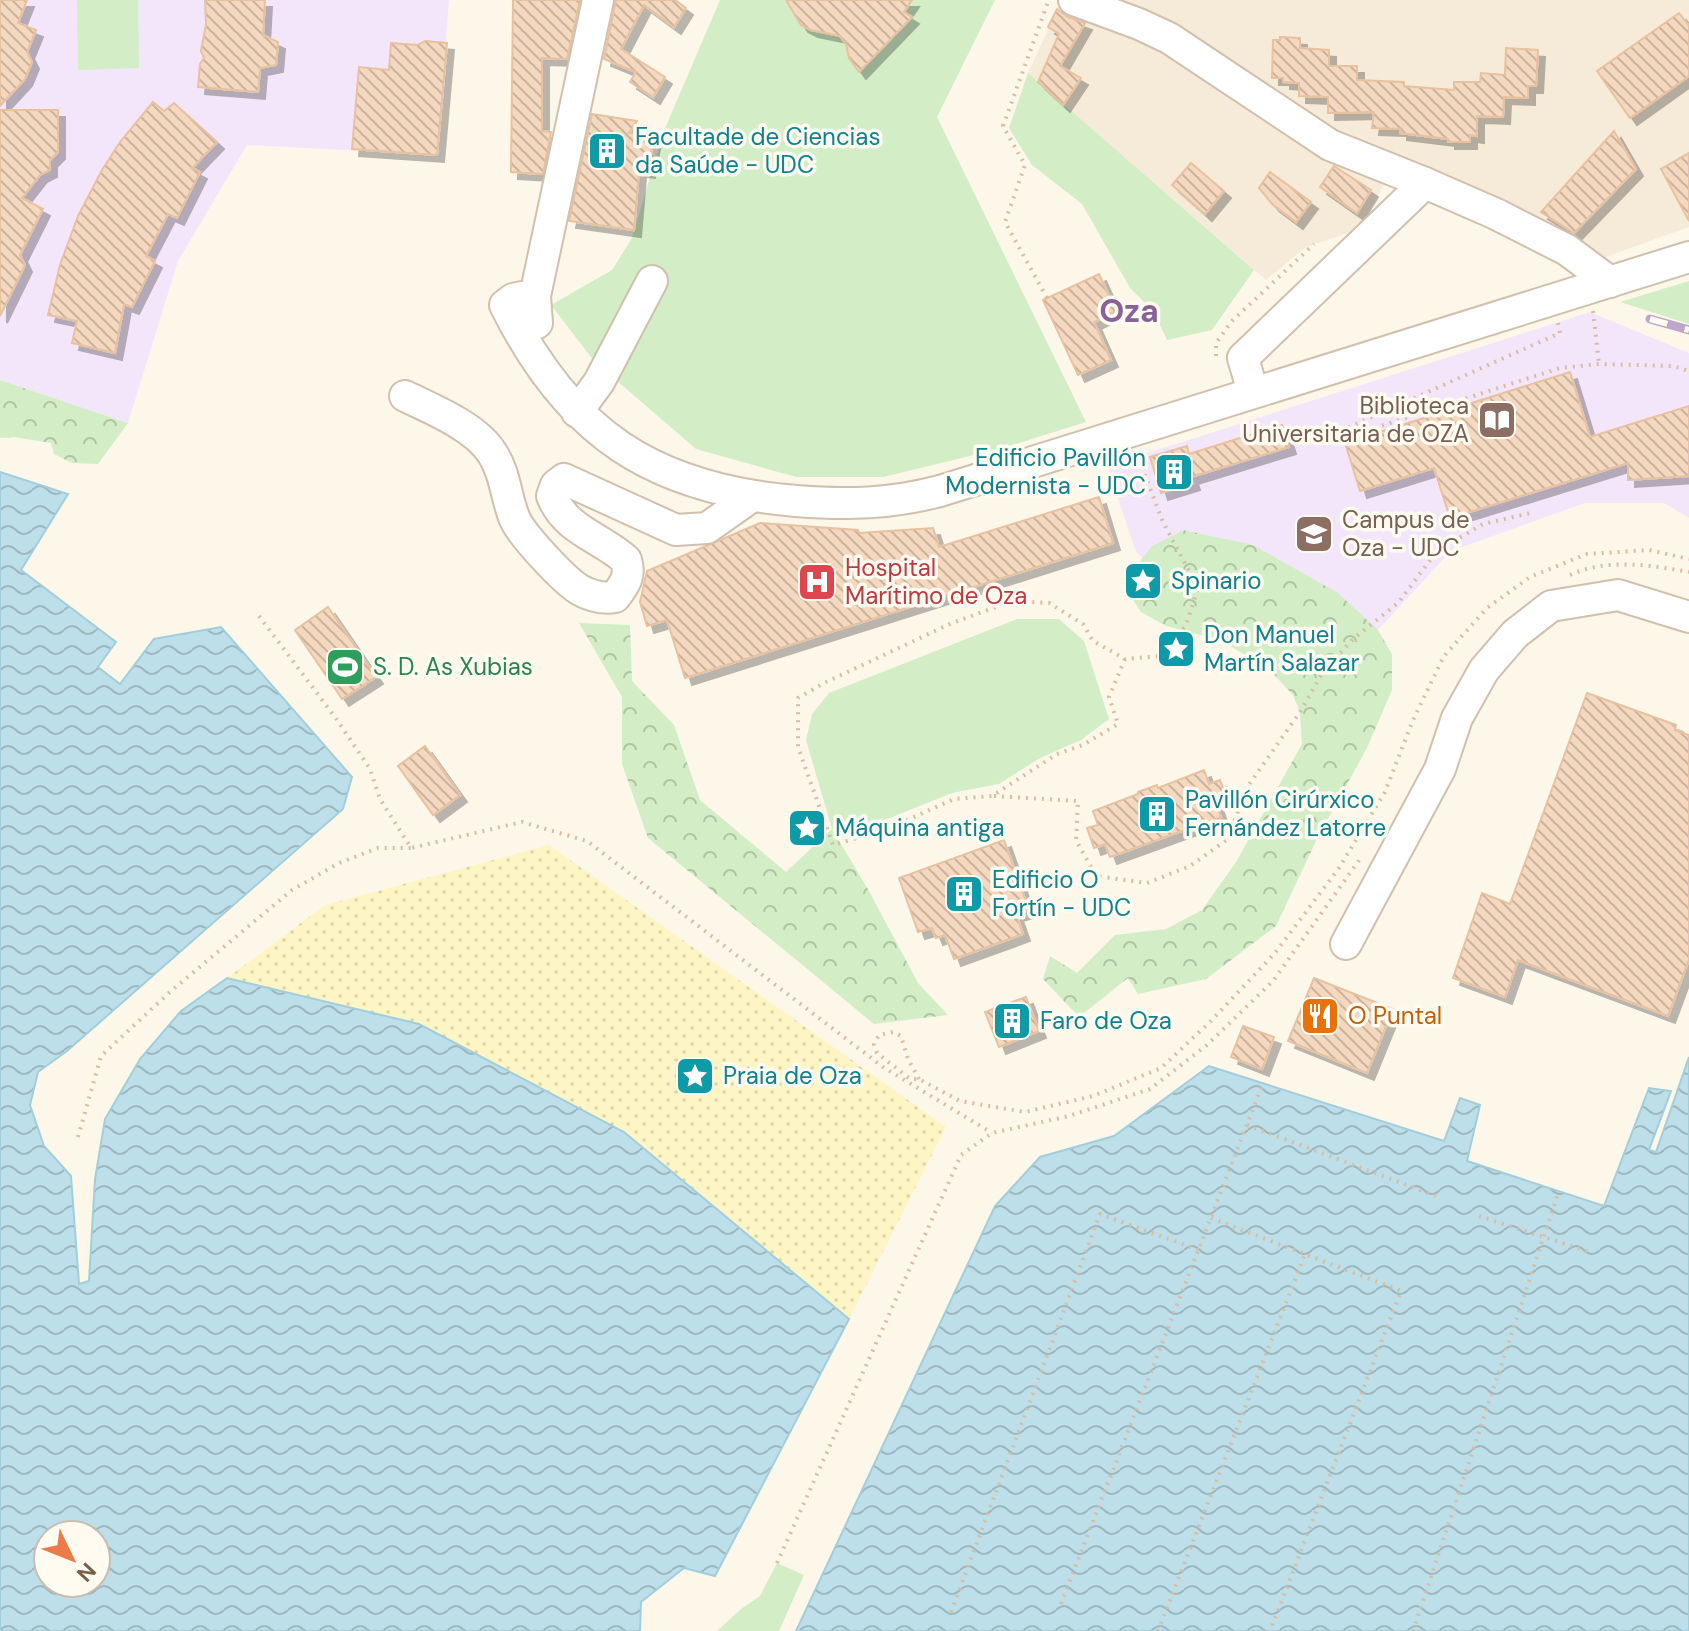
<svg xmlns="http://www.w3.org/2000/svg" width="1689" height="1631" font-family="'DM Sans',sans-serif">
	<defs>
		<pattern id="forest-crowns" width="20" height="18" patternUnits="userSpaceOnUse" patternTransform="scale(2)"><rect width="20" height="18" fill="#d3edc7"/><path d="M2 6a3 3 0 1 1 6 0M12 15a3 3 0 1 1 6 0" fill="none" stroke="#b0c3a4"/></pattern>
		<pattern id="sand-dots" width="8" height="8" patternUnits="userSpaceOnUse" patternTransform="scale(2)"><rect width="8" height="8" fill="#fef5c4"/><path d="M2 2h.1M6 6h.1" fill="none" stroke="#ddd4aa" stroke-width="1.8" stroke-linecap="round"/></pattern>
		<pattern id="water-waves" width="16" height="10" patternUnits="userSpaceOnUse" patternTransform="scale(2)"><rect width="16" height="10" fill="#bcdfe9"/><path d="M0 5q4-4 8 0t8 0" fill="none" stroke="#9eb8bf"/></pattern>
		<pattern id="building-back-hatch" width="6" height="6" patternUnits="userSpaceOnUse" patternTransform="scale(2)"><rect width="6" height="6" fill="#f4d9c0"/><path d="M-1 5l2 2M0 0l6 6M5-1l2 2" fill="none" stroke="#cbb39e"/></pattern>
		<filter id="shadow"><feDropShadow dx="7" dy="7" stdDeviation="0" flood-color="#0004"/></filter>
	</defs>
	<rect width="100%" height="100%" fill="#fdf7ea"/>
	<g fill="#f6ead8">
		<polygon points="1089,0 1689,0 1689,227 1594,261 1538,221 1477,189 1376,155"/>
		<polygon points="1061,1 1152,37 1389,174 1360,229 1306,247 1266,280 1028,73"/>
	</g>
	<g fill="#f4e6fa">
		<polygon points="0,0 449,0 437,155 247,145 178,261 128,423 0,380"/>
		<polygon points="1590,312 1689,353 1689,518 1664,503 1585,503 1451,551 1378,630 1302,744 1300,712 1293,695 1269,670 1136,552 1107,466"/>
	</g>
	<g fill="#d3edc7">
		<polygon points="77,0 138,0 139,68 78,70"/>
		<polygon points="720,0 995,0 937,117 1086,422 1003,448 883,477 796,477 696,449 594,361 551,305 612,270 632,238 663,133"/>
		<polygon points="1028,73 1254,270 1212,330 1167,340 1154,312 1130,288 1082,204 1032,165 1009,128"/>
		<polygon points="1689,281 1689,324 1620,302"/>
		<polygon points="1017,619 1059,619 1084,641 1109,719 1081,740 1040,758 999,784 952,793 852,833 832,829 806,740 812,714 829,693"/>
		<polygon points="777,1563 804,1575 779,1631 717,1631 741,1609 760,1596"/>
	</g>
	<g fill="url(#forest-crowns)">
		<polygon points="0,380 128,423 98,464 72,463 54,454 51,443 14,437 0,438"/>
		<polygon points="1183,530 1253,545 1338,593 1378,630 1392,654 1392,690 1367,748 1317,839 1276,926 1206,979 1138,994 1128,978 1079,1017 1043,979 1050,956 1077,973 1115,935 1166,929 1202,910 1236,862 1302,744 1300,712 1293,695 1270,670 1222,641 1166,626 1141,612 1129,594 1128,577 1151,547"/>
		<polygon points="579,623 630,625 632,681 674,725 700,800 786,872 832,829 869,891 918,983 948,1015 874,1024 648,838 622,764 622,697"/>
	</g>
	<polygon fill="url(#sand-dots)" points="549,845 946,1127 849,1319 624,1132 419,1024 227,978 325,905"/>
	<g fill="url(#water-waves)" stroke="#a2cedb" stroke-width="2" fill-rule="evenodd">
		<path d="M0,472L68,494L21,570L116,642L98,667L120,684L154,639L221,627L352,777L343,809L67,1051L38,1072L30,1105L44,1146L71,1176L79,1284L89,1281L95,1179L105,1119L140,1059L181,1011L227,978L419,1024L624,1132L849,1319L715,1576L684,1568L641,1602L640,1631H0ZM96,1535V1583H48V1535Z"/>
		<polygon points="1689,1057 1689,1631 796,1631 995,1206 1040,1157 1114,1136 1209,1066 1444,1141 1460,1098 1480,1105 1467,1161 1604,1206 1649,1088 1671,1091 1649,1150 1656,1152"/>
	</g>
	<g fill="url(#building-back-hatch)" stroke="#e8c19f" stroke-width="2" filter="url(#shadow)">
		<polygon points="0,0 27,0 18,23 36,30 27,52 32,62 25,79 0,106"/>
		<polygon points="205,0 265,0 263,35 278,42 276,65 260,68 258,92 198,87 200,64 204,58 201,51 206,24"/>
		<polygon points="513,0 580,0 567,59 542,58 542,131 551,132 543,174 511,172"/>
		<polygon points="616,0 675,0 686,8 674,27 644,5 621,49 665,77 653,97 630,82 636,72 604,59"/>
		<polygon points="786,0 912,0 904,12 912,17 859,72 849,58 846,44 840,36 811,30 801,25"/>
		<polygon points="1057,9 1068,17 1085,23 1060,66 1081,78 1063,105 1038,82 1059,34 1048,27"/>
		<polygon points="1679,13 1689,26 1689,76 1630,118 1597,71"/>
		<polygon points="1280,37 1300,38 1300,48 1329,50 1329,66 1357,66 1357,80 1404,82 1404,86 1454,90 1454,82 1480,82 1481,73 1505,75 1506,48 1538,50 1536,86 1528,86 1528,98 1504,97 1503,117 1477,116 1477,136 1470,135 1470,142 1448,142 1448,139 1400,133 1400,129 1372,128 1374,112 1328,113 1328,97 1299,96 1299,83 1283,82 1283,78 1272,78 1273,40 1280,40"/>
		<polygon points="425,41 447,43 437,155 352,149 359,67 389,70 391,43 418,45"/>
		<polygon points="153,102 164,111 174,103 217,142 192,168 200,172 177,218 168,214 146,256 155,261 132,307 124,304 115,353 72,343 77,321 48,315 60,265 78,216 102,170 120,142"/>
		<polygon points="0,110 58,110 58,152 50,160 50,170 40,175 22,198 43,209 20,255 25,265 0,316"/>
		<polygon points="592,114 637,121 629,133 654,136 648,171 639,170 634,230 569,221"/>
		<polygon points="1614,131 1636,169 1574,233 1541,212"/>
		<polygon points="1689,153 1689,221 1661,169"/>
		<polygon points="1191,163 1224,191 1205,214 1172,185"/>
		<polygon points="1334,166 1371,190 1357,213 1320,187"/>
		<polygon points="1270,172 1311,202 1296,222 1272,204 1259,188"/>
		<polygon points="1099,274 1116,311 1094,322 1111,360 1078,375 1043,300"/>
		<polygon points="1570,372 1590,437 1689,406 1689,476 1628,480 1628,463 1450,518 1434,468 1360,491 1345,443"/>
		<polygon points="1282,425 1289,447 1191,477 1193,483 1161,493 1150,457 1187,446 1189,454"/>
		<polygon points="1099,497 1113,543 685,678 667,620 647,626 640,602 647,571 760,523 858,530 859,533 933,528 939,547"/>
		<polygon points="328,607 376,677 342,699 295,630"/>
		<polygon points="1587,693 1676,725 1675,730 1689,735 1689,959 1668,1016 1518,960 1505,997 1453,978 1482,893 1510,904"/>
		<polygon points="425,746 460,795 433,815 398,766"/>
		<polygon points="1204,770 1209,784 1220,780 1227,799 1216,803 1221,817 1110,857 1105,844 1094,848 1087,828 1098,825 1093,811 1138,794 1138,792 1157,785 1158,788"/>
		<polygon points="1004,840 1029,910 1016,914 1023,934 954,959 945,935 936,938 932,928 918,932 899,878"/>
		<polygon points="1314,978 1393,1009 1367,1073 1288,1041"/>
		<polygon points="1026,997 1039,1031 999,1047 985,1012"/>
		<polygon points="1243,1026 1274,1037 1262,1069 1231,1057"/>
	</g>
	<g fill="none" stroke-linecap="round" stroke-linejoin="round">
		<g stroke="#d1c0ae" stroke-width="34">
			<g id="minor">
				<polyline points="1074,0 1139,24 1169,38 1330,145 1425,183"/>
				<path d="M536,311L530,302L522,297L513,299L505,305C569,434 653,489 796,501C847,505 891,504 940,491L1689,257"/>
				<polyline points="537,323 535,296 598,0"/>
				<polyline points="1253,392 1243,358 1425,183 1496,214 1567,250 1610,282"/>
				<path d="M405,396C432,409 476,427 492,453C505,472 506,497 514,517C520,534 565,581 580,590C591,596 603,599 615,597C625,584 631,576 626,560C601,537 566,531 552,496L556,485L564,479L676,530L707,528L751,497"/>
				<polyline points="577,412 599,382 652,281"/>
				<polyline points="1346,944 1440,769 1457,718 1484,670 1515,634 1551,606 1618,595 1689,617"/>
			</g>
		</g>
		<g stroke="#dabca2" stroke-width="4" stroke-dasharray="2 6" stroke-linecap="butt">
			<polyline points="1047,298 1005,222 1025,165 1003,126 1048,2"/>
			<polyline points="1593,311 1599,364"/>
			<polyline points="1558,323 1560,333 1338,432 1341,439 1560,368 1599,364 1673,366 1689,371"/>
			<polyline points="1216,356 1216,343 1232,321 1314,244"/>
			<path d="M1570,575C1607,558 1650,565 1689,572"/>
			<polyline points="259,616 335,717 370,769 380,799 411,848 522,822 587,841 883,1067 992,1133"/>
			<polyline points="1125,659 1109,697 1118,724 1083,745 1057,754 992,796 954,799 885,830 833,845 798,747 798,698 824,683 952,623 1012,601 1049,603 1083,624 1093,641 1125,659 1161,656 1186,625 1198,588 1163,522 1137,455"/>
			<polyline points="994,796 1078,801 1076,840 1096,876 1147,883 1190,866 1228,839 1246,789 1300,712 1323,672 1353,639 1398,603 1437,551 1483,524 1535,512"/>
			<polyline points="919,1079 908,1059 901,1036 893,1032 879,1035 874,1044 877,1053 910,1079 919,1079 960,1101 1025,1112 1093,1096 1161,1068 1210,1022 1275,953 1339,868 1385,792 1413,720 1444,656 1487,608 1530,577 1587,554 1649,550 1689,559"/>
			<polyline points="1247,1125 1439,1197"/>
			<polyline points="78,1137 101,1056 171,991 292,890 339,863 378,848 411,848"/>
			<polyline points="1479,1216 1590,1252"/>
			<polyline points="1211,1218 1401,1291 1270,1631"/>
			<polyline points="777,1563 961,1155 992,1133 1069,1116 1150,1089 1207,1045 1273,981 1360,859"/>
			<polyline points="1061,1604 1263,1083"/>
			<polyline points="951,1612 1100,1214 1199,1250"/>
			<polyline points="1158,1631 1305,1254"/>
			<polyline points="1413,1631 1559,1191"/>
		</g>
		<use href="#minor" stroke="#fff" stroke-width="30"/>
		<g stroke="#bca6c9" stroke-width="9">
			<polyline id="rail" points="1650,319 1689,330"/>
		</g>
		<use href="#rail" stroke="#fffbf1" stroke-width="6" stroke-dasharray="18" stroke-linecap="butt"/>
	</g>
	<defs>
		<g id="building-square" transform="scale(2)"><rect x="-9" y="-9" width="18" height="18" rx="4" fill="#0f9aa8" stroke="#fffbf1"/><path d="M-4-6H4V6H1V3H-1V6H-4ZM-2.5-4.3h1.7v1.8h-1.7ZM.8-4.3h1.7v1.8H.8ZM-2.5-1h1.7V.8h-1.7ZM.8-1h1.7V.8H.8Z" fill="#fff"/></g>
		<g id="library-square" transform="scale(2)"><rect x="-9" y="-9" width="18" height="18" rx="4" fill="#8d6e63" stroke="#fffbf1"/><path d="M-6-4Q-3-5.5-.7-3.5V5Q-3 3-6 4ZM6-4Q3-5.5 .7-3.5V5Q3 3 6 4Z" fill="#fff"/></g>
		<g id="university-square" transform="scale(2)"><rect x="-9" y="-9" width="18" height="18" rx="4" fill="#8d6e63" stroke="#fffbf1"/><path d="M0-5L7-2L0 1L-7-2ZM-4 1L0 2.5L4 1V4Q0 6-4 4Z" fill="#fff"/></g>
		<g id="sight-square" transform="scale(2)"><rect x="-9" y="-9" width="18" height="18" rx="4" fill="#0f9aa8" stroke="#fffbf1"/><path d="M0-6L1.8-2.2L6-1.7L2.9 1.2L3.7 5.4L0 3.3L-3.7 5.4L-2.9 1.2L-6-1.7L-1.8-2.2Z" fill="#fff"/></g>
		<g id="hospital-square" transform="scale(2)"><rect x="-9" y="-9" width="18" height="18" rx="4" fill="#e0444e" stroke="#fffbf1"/><path d="M-5-5h3v3.5h4V-5h3V5h-3V1.5h-4V5h-3Z" fill="#fff"/></g>
		<g id="stadium-square" transform="scale(2)"><rect x="-9" y="-9" width="18" height="18" rx="4" fill="#2e9e5b" stroke="#fffbf1"/><path d="M0-5a6.5 5 0 1 0 0 10a6.5 5 0 1 0 0-10ZM-3.5-1.8h7v3.6h-7Z" fill="#fff"/></g>
		<g id="restaurant-square" transform="scale(2)"><rect x="-9" y="-9" width="18" height="18" rx="4" fill="#e8710a" stroke="#fffbf1"/><path d="M-5-6h1v4h1v-4h1v4h1v-4h1v5L-1.5 .5V6h-2V.5L-5-1ZM5-6V6H3V1.5H1.5Q1.5-4 5-6Z" fill="#fff"/></g>
	</defs>
	<g fill-rule="evenodd">
		<use href="#building-square" x="607" y="151"/>
		<use href="#library-square" x="1497" y="420"/>
		<use href="#building-square" x="1174" y="472"/>
		<use href="#university-square" x="1314" y="534"/>
		<use href="#sight-square" x="1143" y="581"/>
		<use href="#hospital-square" x="817" y="582"/>
		<use href="#sight-square" x="1176" y="649"/>
		<use href="#stadium-square" x="345" y="667"/>
		<use href="#building-square" x="1157" y="814"/>
		<use href="#sight-square" x="807" y="828"/>
		<use href="#building-square" x="964" y="894"/>
		<use href="#restaurant-square" x="1320" y="1016"/>
		<use href="#building-square" x="1012" y="1021"/>
		<use href="#sight-square" x="695" y="1076"/>
	</g>
	<g text-anchor="middle" stroke-width="7" stroke-linejoin="round" paint-order="stroke">
		<g font-size="24" fill="#0d838f" stroke="#fffbf1" text-anchor="start">
			<text x="635" y="145">Facultade de Ciencias<tspan x="635" dy="28">da Saúde - UDC</tspan></text>
			<text x="1146" y="466" text-anchor="end">Edificio Pavillón<tspan x="1146" dy="28">Modernista - UDC</tspan></text>
			<text x="1171" y="589">Spinario</text>
			<text x="1204" y="643">Don Manuel<tspan x="1204" dy="28">Martín Salazar</tspan></text>
			<text x="1185" y="808">Pavillón Cirúrxico<tspan x="1185" dy="28">Fernández Latorre</tspan></text>
			<text x="835" y="836">Máquina antiga</text>
			<text x="992" y="888">Edificio O<tspan x="992" dy="28">Fortín - UDC</tspan></text>
			<text x="1040" y="1029">Faro de Oza</text>
			<text x="723" y="1084">Praia de Oza</text>
		</g>
		<g font-size="24" fill="#785e54" stroke="#fffbf1" text-anchor="end">
			<text x="1469" y="414">Biblioteca<tspan x="1469" dy="28">Universitaria de OZA</tspan></text>
			<text x="1342" y="528" text-anchor="start">Campus de<tspan x="1342" dy="28">Oza - UDC</tspan></text>
		</g>
		<g font-size="24" fill="#be3a42" stroke="#fffbf1" text-anchor="start">
			<text x="845" y="576">Hospital<tspan x="845" dy="28">Marítimo de Oza</tspan></text>
		</g>
		<g font-size="24" fill="#27864d" stroke="#fffbf1" text-anchor="start">
			<text x="373" y="675">S. D. As Xubias</text>
		</g>
		<g font-size="24" fill="#c56008" stroke="#fffbf1" text-anchor="start">
			<text x="1348" y="1024">O Puntal</text>
		</g>
		<g font-size="32" font-weight="bold" fill="#896396" stroke="#fffbf1">
			<text x="1129" y="322">Oza</text>
		</g>
	</g>
	<g transform="translate(72 1559) rotate(133)"><circle r="38" fill="#fffbf1" stroke="#cabdaf" stroke-width="2"/>
	<path d="M0-6L14 30L0 20L-14 30Z" fill="#ec7b4b"/>
	<text y="-12" font-size="22" font-weight="bold" text-anchor="middle" fill="#7a5f4b">N</text>
	</g>
</svg>
